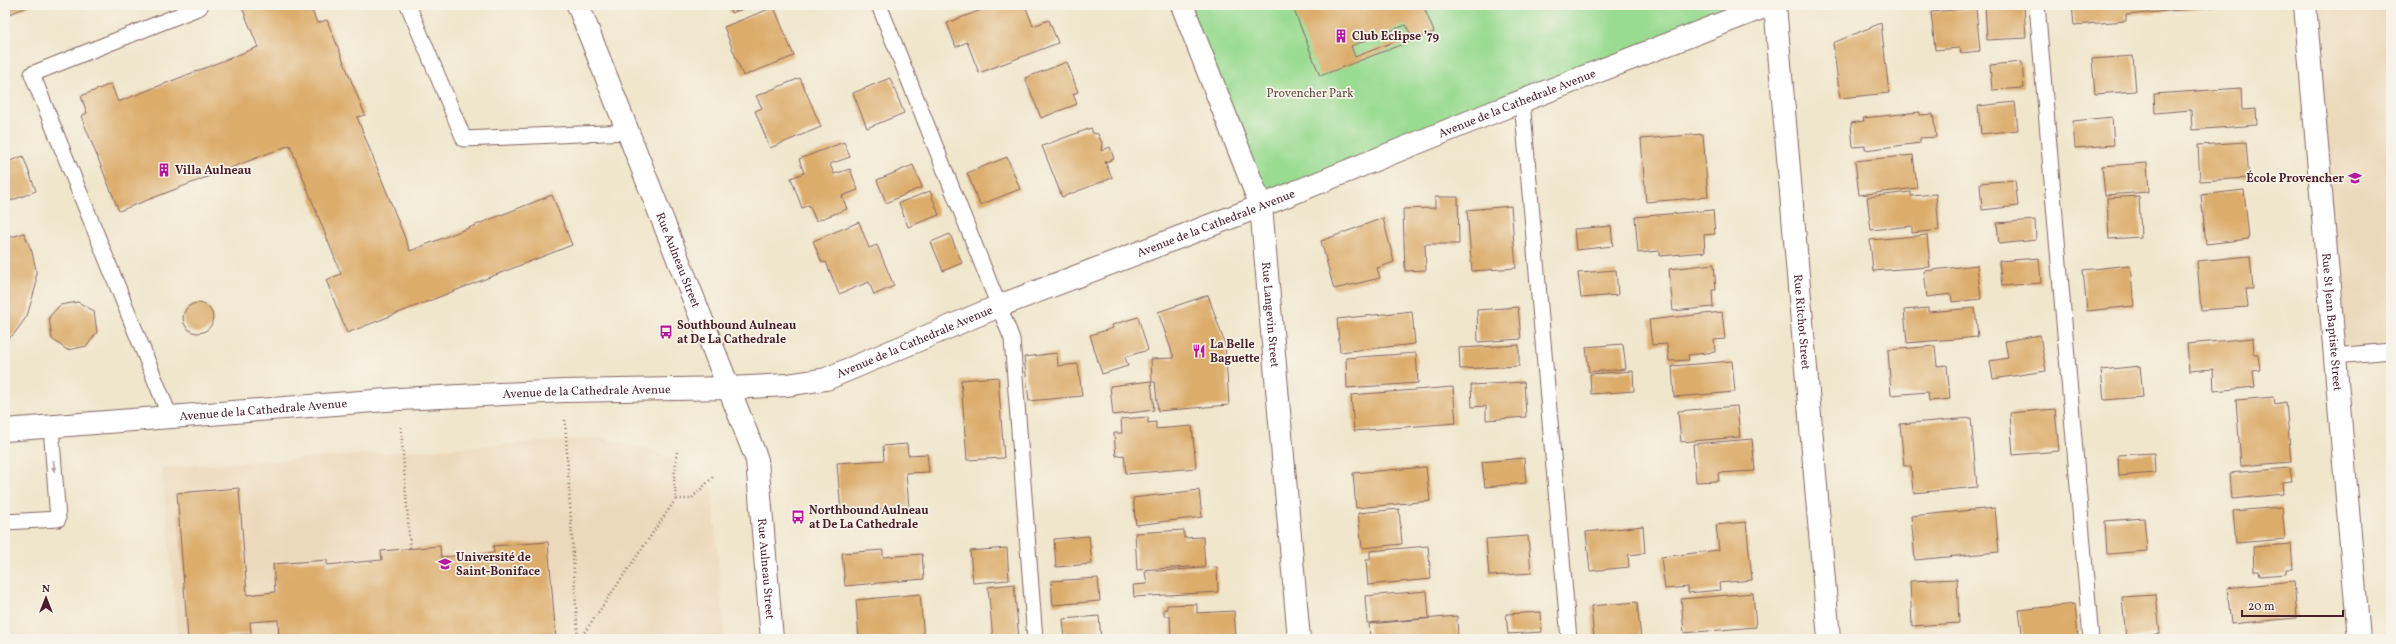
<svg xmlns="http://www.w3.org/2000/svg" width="2396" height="644" font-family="Vollkorn,serif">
	<rect width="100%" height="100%" fill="#f7f3e8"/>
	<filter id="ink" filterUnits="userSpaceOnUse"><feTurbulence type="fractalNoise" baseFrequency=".025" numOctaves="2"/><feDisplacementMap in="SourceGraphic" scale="8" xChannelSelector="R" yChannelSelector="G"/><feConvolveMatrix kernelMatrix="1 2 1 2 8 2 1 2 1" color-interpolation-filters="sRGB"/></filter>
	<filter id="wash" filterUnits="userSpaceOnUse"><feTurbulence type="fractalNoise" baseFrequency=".012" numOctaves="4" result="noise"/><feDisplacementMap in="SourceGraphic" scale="16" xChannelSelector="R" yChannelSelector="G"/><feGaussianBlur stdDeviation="0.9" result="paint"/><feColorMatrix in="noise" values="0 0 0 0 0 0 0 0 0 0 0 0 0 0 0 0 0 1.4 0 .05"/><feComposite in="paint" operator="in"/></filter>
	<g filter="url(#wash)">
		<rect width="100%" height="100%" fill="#f0e6cc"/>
		<g fill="#ecd8ba">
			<polygon points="2305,5 2391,5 2391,351 2335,356"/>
			<polygon points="601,438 654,451 704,476 712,488 725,639 178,639 162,468"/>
		</g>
		<polygon fill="#9adb92" stroke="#727d5e" points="1182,5 1769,5 1261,206"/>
		<g id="blocks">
			<g fill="#dcac6b" fill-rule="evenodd">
				<polygon points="5,5 32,5 5,16"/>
				<polygon points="241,5 310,5 317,23 327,20 365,115 357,117 410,251 552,195 572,245 347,333 326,280 341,274 290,145 119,211 81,116 87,113 81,96 111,84 118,102 258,47"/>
				<polygon points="727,5 749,5 750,7 731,13"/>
				<polygon points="994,5 1025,5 1033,26 1049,20 1058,43 979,73 967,42 956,47 947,23"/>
				<path d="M1292,5H1423L1434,32L1320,76ZM1406,25L1411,35L1355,57L1351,46Z"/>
				<polygon points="1985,5 2024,5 2026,38 1987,40"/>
				<polygon points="2072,5 2223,5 2223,6 2126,15 2126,21 2074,25"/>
				<polygon points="774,7 794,56 743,76 724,27"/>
				<polygon points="1976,8 1980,51 1961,53 1960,48 1935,50 1931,12"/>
				<polygon points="1881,23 1889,93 1840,98 1833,43"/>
				<polygon points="2133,56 2136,91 2095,94 2092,59"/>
				<polygon points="1067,62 1078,92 1073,94 1077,104 1041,118 1025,78"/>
				<polygon points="2022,62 2024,88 1992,90 1990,65"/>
				<polygon points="800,78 821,127 770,148 755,111 762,108 756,96"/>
				<polygon points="890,78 904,113 867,128 853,93"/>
				<polygon points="2241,88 2242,110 2256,109 2257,125 2192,130 2191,110 2155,113 2154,94"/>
				<polygon points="2015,102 2018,130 1981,134 1978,106"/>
				<polygon points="1920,112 1920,115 1933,114 1936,137 1920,138 1920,143 1865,150 1865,146 1853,147 1851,123 1864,121 1863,118"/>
				<polygon points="2112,117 2114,145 2075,148 2073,121"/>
				<polygon points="1091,128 1093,133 1098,134 1102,143 1101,151 1110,147 1114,159 1105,162 1112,178 1062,197 1042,146"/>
				<polygon points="1703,134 1708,197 1646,202 1641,139"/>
				<polygon points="844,142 850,157 830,164 834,174 850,169 858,190 842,196 847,209 816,221 809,205 802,208 791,178 804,173 799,159"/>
				<polygon points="2246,142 2249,178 2200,181 2198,145"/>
				<polygon points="1913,155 1917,188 1859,195 1855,161"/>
				<polygon points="23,156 36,191 5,203 5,163"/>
				<polygon points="1007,157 1020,189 980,205 967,173"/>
				<polygon points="2147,163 2149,192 2105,195 2102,166"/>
				<polygon points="913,165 922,187 886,203 877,180"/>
				<polygon points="2015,180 2018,206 1982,210 1980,183"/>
				<polygon points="2244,190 2249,239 2206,244 2201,195"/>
				<polygon points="930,191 939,215 908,227 899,203"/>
				<polygon points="1911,192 1911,196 1936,194 1939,230 1912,233 1912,226 1871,230 1867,197"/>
				<polygon points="2139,196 2141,237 2109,239 2107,198"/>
				<polygon points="1435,197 1458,197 1459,244 1425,244 1426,270 1405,271 1403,209 1435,208"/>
				<polygon points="1511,206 1516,268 1472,271 1467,210"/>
				<polygon points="1713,210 1715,234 1704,235 1705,252 1660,256 1660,251 1638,253 1635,217"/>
				<polygon points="1383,218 1394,262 1377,268 1380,278 1334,289 1321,241"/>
				<polygon points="2035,220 2036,240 1999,244 1997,223"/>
				<polygon points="859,222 869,248 877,245 894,286 874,295 869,282 839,294 826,262 822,263 813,241"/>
				<polygon points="1611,226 1613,246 1576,250 1574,229"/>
				<polygon points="24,233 32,252 36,270 36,285 27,316 14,334 5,341 5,239"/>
				<polygon points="950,234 962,263 943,271 931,242"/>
				<polygon points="1927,235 1930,267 1873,271 1870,240"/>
				<polygon points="2250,256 2253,289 2246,289 2248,307 2201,310 2197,261"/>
				<polygon points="2039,258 2041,283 2002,286 1999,261"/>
				<polygon points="1714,264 1716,290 1712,290 1713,307 1673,311 1669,269"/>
				<polygon points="1977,265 1981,299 1952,302 1951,294 1927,297 1924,271"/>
				<polygon points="2130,265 2134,306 2087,311 2083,270"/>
				<polygon points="1616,270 1618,295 1581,298 1578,273"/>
				<polygon points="1208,295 1225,344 1229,405 1158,411 1155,382 1152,382 1151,359 1174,358 1158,312"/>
				<polygon points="78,302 94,311 97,332 87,346 67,350 52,339 49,317 60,305"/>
				<circle cx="198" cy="318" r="15"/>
				<polygon points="1518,307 1521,339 1478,342 1477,310"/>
				<polygon points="1928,308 1928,312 1975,308 1978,337 1907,343 1904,310"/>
				<polygon points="1412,311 1415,344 1340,352 1337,319"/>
				<polygon points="1722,312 1725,339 1714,340 1715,352 1688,355 1689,360 1669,361 1667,344 1652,345 1649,320"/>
				<polygon points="1138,317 1148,350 1125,357 1128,366 1102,374 1090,335 1113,328 1112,325"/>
				<polygon points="2040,335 2046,371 1993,379 1990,361 2008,358 2005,341"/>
				<polygon points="2253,338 2254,355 2258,355 2260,370 2253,371 2255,387 2214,391 2213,369 2189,371 2187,344"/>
				<polygon points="1623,344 1626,369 1589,372 1586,347"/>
				<polygon points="1519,345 1519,366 1460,369 1459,348"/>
				<polygon points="1935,346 1937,366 1947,365 1950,399 1929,401 1928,392 1891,395 1888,350"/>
				<polygon points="1057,353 1058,366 1078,364 1082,396 1029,401 1024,357"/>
				<polygon points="1416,353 1418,383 1347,388 1346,358"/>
				<polygon points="1732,361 1735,392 1674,397 1672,366"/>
				<polygon points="2140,366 2143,397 2104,400 2101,370"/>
				<polygon points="1633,371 1634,391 1591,394 1590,374"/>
				<polygon points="998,377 1004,458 967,460 961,380"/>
				<polygon points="1151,381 1154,410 1113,415 1110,386"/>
				<polygon points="1524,382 1526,417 1486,420 1486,406 1472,407 1471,385"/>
				<polygon points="1453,387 1456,423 1354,431 1351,395"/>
				<polygon points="2274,397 2275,404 2286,402 2291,462 2241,466 2236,400"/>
				<polygon points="1737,406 1740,437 1681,442 1678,411"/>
				<polygon points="2055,409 2059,451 2013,455 2010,413"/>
				<polygon points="1148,417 1148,423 1156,422 1156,429 1192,426 1196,468 1126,474 1124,455 1116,456 1114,433 1122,433 1121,419"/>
				<polygon points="1971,418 1977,487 1913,493 1911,466 1904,466 1900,424"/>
				<polygon points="1752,439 1755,471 1718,473 1719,481 1696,482 1693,444"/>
				<polygon points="907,444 908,455 927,454 929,472 906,473 909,507 841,512 837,463 884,460 883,446"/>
				<polygon points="2154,453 2155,473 2119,476 2118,455"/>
				<polygon points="1524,458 1526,483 1485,487 1482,462"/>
				<polygon points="1426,467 1430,501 1356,508 1353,473"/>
				<polygon points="2290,468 2292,481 2282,482 2283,494 2232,499 2230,473"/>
				<polygon points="239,488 247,595 275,592 273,564 327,560 327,565 382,560 381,551 440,546 441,557 494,553 493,546 548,542 556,639 279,639 278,620 250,622 251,634 188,639 177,493"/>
				<polygon points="1199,490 1202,517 1136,525 1133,498"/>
				<polygon points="2282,507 2285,539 2236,543 2233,511"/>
				<polygon points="1995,508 1999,552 1915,560 1911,516"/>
				<polygon points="1399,509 1402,544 1362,548 1358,513"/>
				<polygon points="2144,518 2147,551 2107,554 2105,521"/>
				<polygon points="1746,522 1752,580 1719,583 1720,590 1688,593 1688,587 1665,589 1661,557 1719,550 1716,525"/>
				<polygon points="1643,526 1645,553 1628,555 1629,567 1590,571 1586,532"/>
				<polygon points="1184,530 1184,538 1203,537 1205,566 1137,570 1135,533"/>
				<polygon points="1089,536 1092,564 1056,567 1054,539"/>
				<polygon points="1528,536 1531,573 1489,576 1486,539"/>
				<polygon points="2291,544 2293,569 2286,569 2286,574 2260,576 2259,571 2254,571 2253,547"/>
				<polygon points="1428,546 1431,579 1368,585 1366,560 1370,560 1370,551"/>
				<polygon points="1007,548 1009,580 973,583 970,551"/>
				<polygon points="883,550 883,557 922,554 924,579 845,586 842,553"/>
				<polygon points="1217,567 1218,592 1134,597 1133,585 1147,584 1145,572"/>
				<polygon points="1098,578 1100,601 1053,605 1051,581"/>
				<polygon points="1957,579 1959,623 1912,626 1910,581"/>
				<polygon points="2294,581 2297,618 2231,624 2227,588"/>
				<polygon points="1014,584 1019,639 993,639 988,587"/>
				<polygon points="1427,591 1429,618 1367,623 1365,596"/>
				<polygon points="1753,593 1756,627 1684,633 1681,599"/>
				<polygon points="920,594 924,639 859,639 856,600"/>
				<polygon points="2156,595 2160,634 2126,638 2122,597"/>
				<polygon points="1637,602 1641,639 1594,639 1591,606"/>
				<polygon points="1197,604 1197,613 1234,611 1236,638 1171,639 1170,616 1164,616 1164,609 1167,609 1167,605"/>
				<polygon points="2075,604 2078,637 2023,639 2019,610"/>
				<polygon points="1541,612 1542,632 1508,634 1506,614"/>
				<polygon points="1099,616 1101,639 1065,639 1063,619"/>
				<polygon points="1457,616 1458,639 1370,639 1369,624"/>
			</g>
		</g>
	</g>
	<g filter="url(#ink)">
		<use href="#blocks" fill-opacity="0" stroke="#846563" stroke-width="1"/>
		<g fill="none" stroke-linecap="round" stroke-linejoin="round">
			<g stroke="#846563" stroke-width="17">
				<g id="service">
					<polyline points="408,5 464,139 628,132"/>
					<polyline points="879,5 1012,339 1035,639"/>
					<polyline points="2037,5 2091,639"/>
					<polyline points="1522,101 1569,639"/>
					<polyline points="2335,356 2391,351"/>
					<polyline points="170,417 32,74 200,7"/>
					<polyline points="5,522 58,519 51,427"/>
				</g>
			</g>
			<g stroke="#846563" stroke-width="24">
				<g id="minor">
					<path id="s1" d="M578,5L757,460L772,639"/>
					<path id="s2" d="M1182,5L1261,206L1299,639"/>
					<path id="s3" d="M1775,5L1829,639"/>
					<path id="s4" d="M2305,5L2359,639"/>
					<path id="s5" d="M5,430L399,399L564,391L730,388L787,385L826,379L999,306L1261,206L1491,113L1769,5"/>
				</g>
			</g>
			<g stroke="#846563" stroke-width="2.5" stroke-dasharray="1 3" stroke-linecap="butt">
				<polyline points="565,420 578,639"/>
				<polyline points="401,427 410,548"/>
				<polyline points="677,452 674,478 676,499 691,499 713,477"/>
				<polyline points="580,639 676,499"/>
			</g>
			<use href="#service" stroke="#fff" stroke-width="15"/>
			<use href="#minor" stroke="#fff" stroke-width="22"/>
		</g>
		<defs><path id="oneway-solid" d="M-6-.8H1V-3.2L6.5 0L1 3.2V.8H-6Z"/></defs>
		<use fill="#ae9aa0" href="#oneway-solid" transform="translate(54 466) rotate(85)"/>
	</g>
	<defs>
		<g id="building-bare" transform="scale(1.08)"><path d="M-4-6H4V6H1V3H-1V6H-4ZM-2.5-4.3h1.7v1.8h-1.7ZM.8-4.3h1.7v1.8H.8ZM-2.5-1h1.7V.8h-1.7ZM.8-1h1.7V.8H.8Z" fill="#b5179e" stroke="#f7f3e8" stroke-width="2.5" paint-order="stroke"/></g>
		<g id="school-bare" transform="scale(1.08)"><path d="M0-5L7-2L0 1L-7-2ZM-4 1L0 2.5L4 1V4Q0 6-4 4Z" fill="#b5179e" stroke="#f7f3e8" stroke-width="2.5" paint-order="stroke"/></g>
		<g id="bus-bare" transform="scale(1.08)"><path d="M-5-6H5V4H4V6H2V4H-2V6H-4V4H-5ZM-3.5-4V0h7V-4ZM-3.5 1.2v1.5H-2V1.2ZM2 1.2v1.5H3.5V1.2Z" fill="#b5179e" stroke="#f7f3e8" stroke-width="2.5" paint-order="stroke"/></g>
		<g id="restaurant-bare" transform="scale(1.08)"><path d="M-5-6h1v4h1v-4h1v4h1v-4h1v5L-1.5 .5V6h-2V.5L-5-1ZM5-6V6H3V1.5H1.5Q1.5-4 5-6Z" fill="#b5179e" stroke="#f7f3e8" stroke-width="2.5" paint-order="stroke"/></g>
		<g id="university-bare" transform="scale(1.08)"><path d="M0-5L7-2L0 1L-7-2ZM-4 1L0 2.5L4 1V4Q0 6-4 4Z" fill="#b5179e" stroke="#f7f3e8" stroke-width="2.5" paint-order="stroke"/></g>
	</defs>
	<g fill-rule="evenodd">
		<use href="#building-bare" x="1341" y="36"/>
		<use href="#building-bare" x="164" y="170"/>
		<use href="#school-bare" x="2355" y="178"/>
		<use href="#bus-bare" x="666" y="332"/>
		<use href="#restaurant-bare" x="1199" y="351"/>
		<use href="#bus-bare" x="798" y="517"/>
		<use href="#university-bare" x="445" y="564"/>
	</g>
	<g text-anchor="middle" stroke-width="3.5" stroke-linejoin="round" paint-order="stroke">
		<g font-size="12" font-weight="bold" fill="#4a1f2b" stroke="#f7f3e8" text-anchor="start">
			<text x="1352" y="40">Club Eclipse ’79</text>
			<text x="175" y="174">Villa Aulneau</text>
			<text x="2344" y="182" text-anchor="end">École Provencher</text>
			<text x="677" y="329">Southbound Aulneau<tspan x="677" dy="14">at De La Cathedrale</tspan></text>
			<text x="1210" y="348">La Belle<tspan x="1210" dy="14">Baguette</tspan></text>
			<text x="809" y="514">Northbound Aulneau<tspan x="809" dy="14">at De La Cathedrale</tspan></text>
			<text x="456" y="561">Université de<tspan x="456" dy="14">Saint-Boniface</tspan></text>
		</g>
		<g font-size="12" fill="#5e4e45" stroke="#f7f3e8">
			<text x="1310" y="97">Provencher Park</text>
		</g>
		<g font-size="12" fill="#4a1f2b" stroke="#f7f3e8">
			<text dy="4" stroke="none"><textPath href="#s5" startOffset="1567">Avenue de la Cathedrale Avenue</textPath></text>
			<text dy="4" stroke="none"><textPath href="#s5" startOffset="1243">Avenue de la Cathedrale Avenue</textPath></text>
			<text dy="4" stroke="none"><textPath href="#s1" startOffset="274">Rue Aulneau Street</textPath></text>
			<text dy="4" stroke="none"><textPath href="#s2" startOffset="325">Rue Langevin Street</textPath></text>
			<text dy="4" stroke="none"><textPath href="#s3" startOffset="318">Rue Ritchot Street</textPath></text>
			<text dy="4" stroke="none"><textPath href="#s4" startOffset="318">Rue St Jean Baptiste Street</textPath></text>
			<text dy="4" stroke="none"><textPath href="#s5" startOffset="919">Avenue de la Cathedrale Avenue</textPath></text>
			<text dy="4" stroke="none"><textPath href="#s5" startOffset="583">Avenue de la Cathedrale Avenue</textPath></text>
			<text dy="4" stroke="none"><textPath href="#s5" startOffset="259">Avenue de la Cathedrale Avenue</textPath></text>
			<text dy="4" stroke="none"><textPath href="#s1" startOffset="598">Rue Aulneau Street</textPath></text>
		</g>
	</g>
	<rect width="2396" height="644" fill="none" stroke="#f7f3e8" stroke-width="20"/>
	<g transform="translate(46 598)" stroke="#f7f3e8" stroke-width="3" paint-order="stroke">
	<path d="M0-3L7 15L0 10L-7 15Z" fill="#4a1f2b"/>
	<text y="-6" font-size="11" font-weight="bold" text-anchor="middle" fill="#4a1f2b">N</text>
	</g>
	<path d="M2242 610v6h101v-6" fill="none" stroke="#4a1f2b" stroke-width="2"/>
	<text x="2248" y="610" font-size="12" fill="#4a1f2b" stroke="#f7f3e8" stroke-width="3" paint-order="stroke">20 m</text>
</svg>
